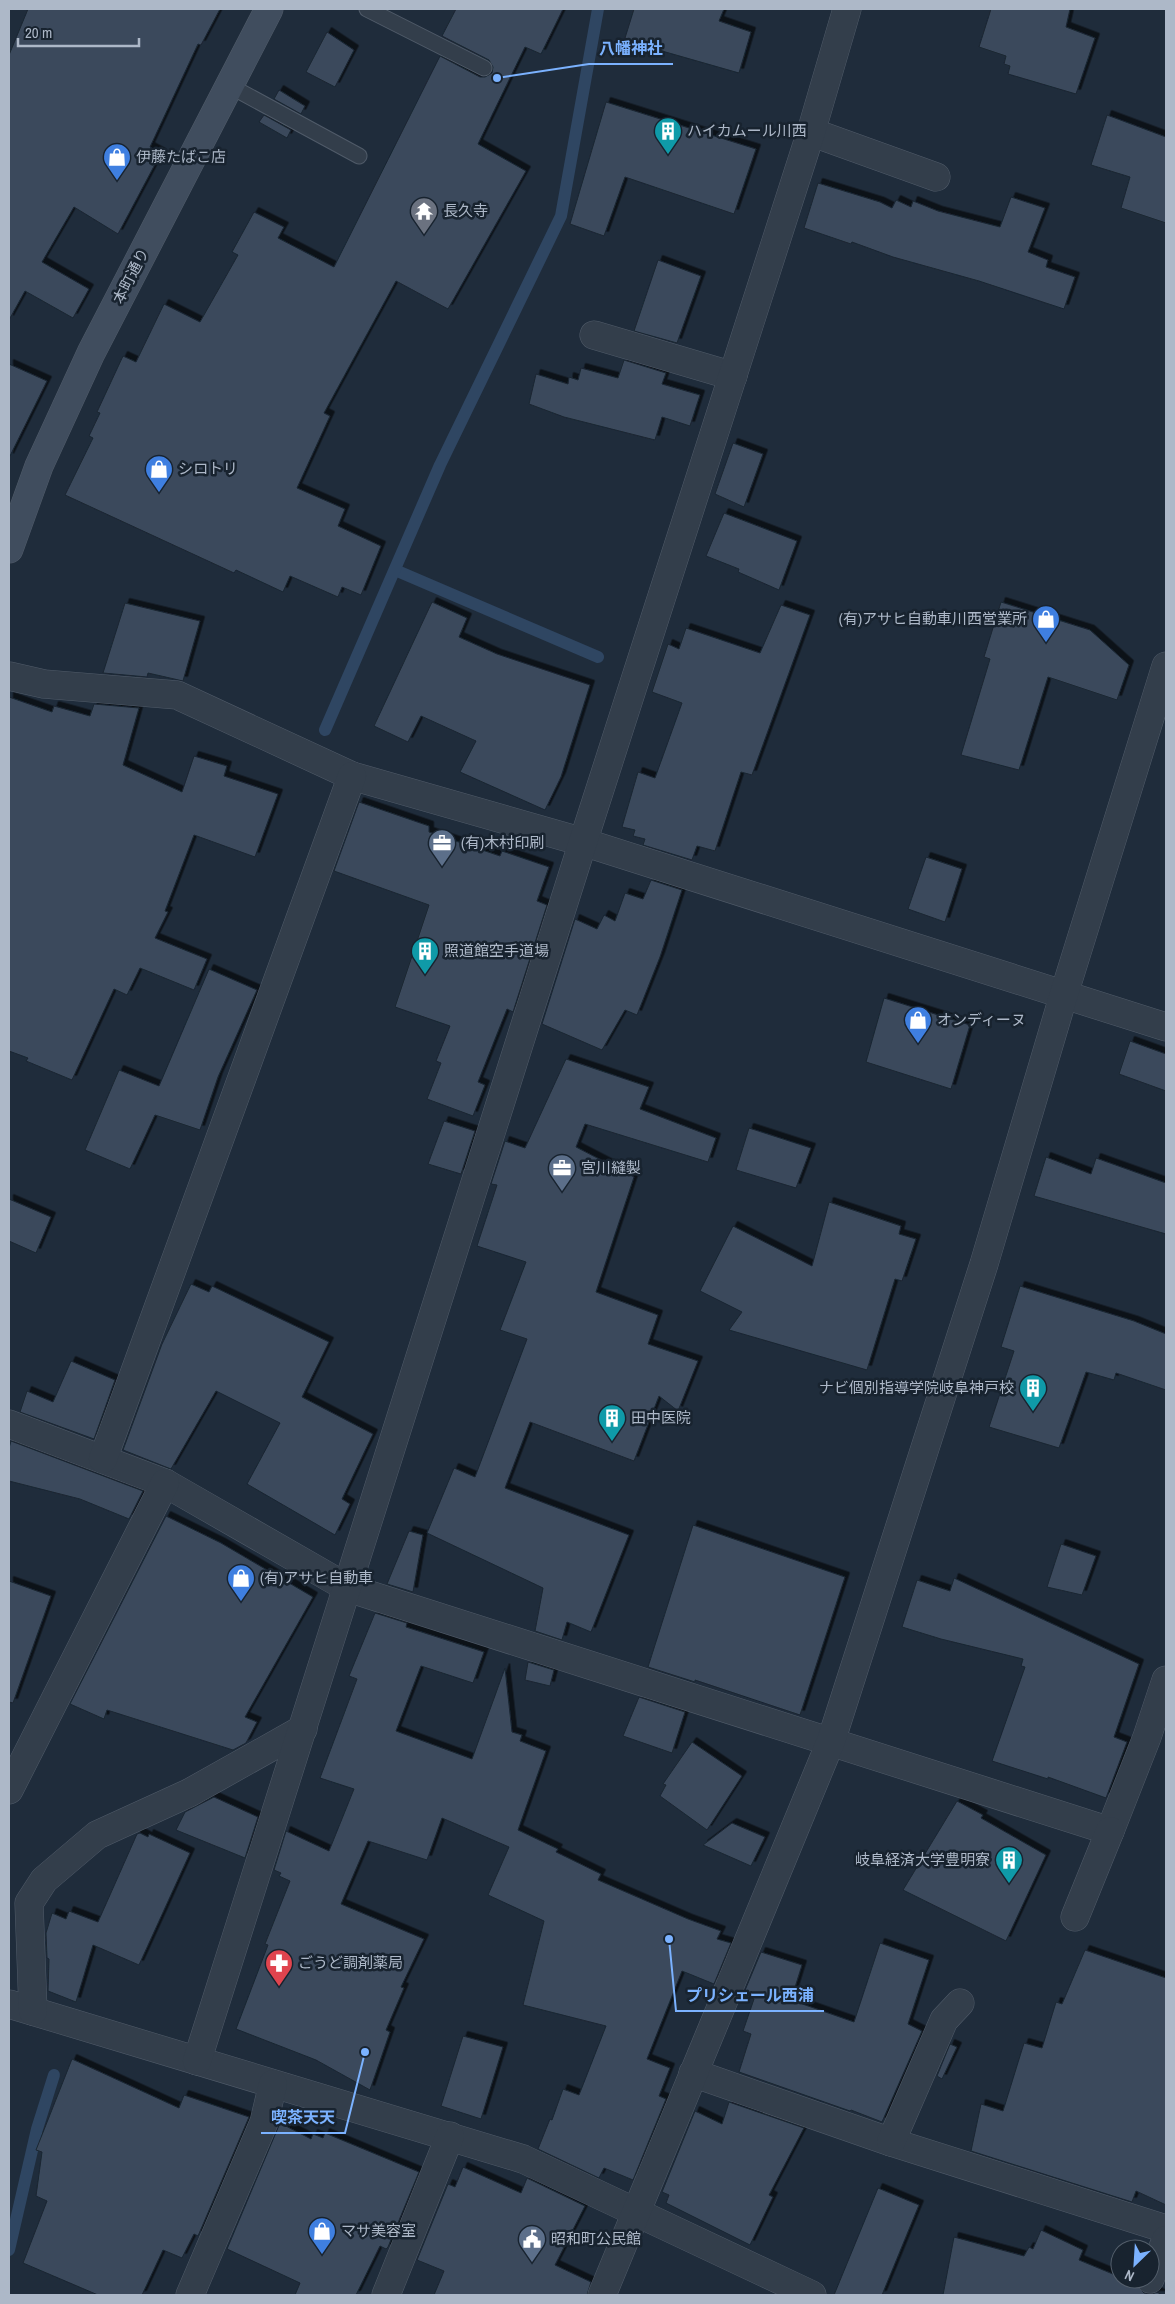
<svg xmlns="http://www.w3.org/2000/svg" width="1175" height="2304" font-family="'Archivo Narrow','Noto Sans JP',sans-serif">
	<defs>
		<filter id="shadow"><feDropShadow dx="4.5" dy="-4.5" stdDeviation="0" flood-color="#0009"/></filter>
	</defs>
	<rect width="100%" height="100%" fill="#1f2c3b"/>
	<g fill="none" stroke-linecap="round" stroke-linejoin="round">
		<g stroke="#2f4662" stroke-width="12">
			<polyline points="395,570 598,657"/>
			<polyline points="325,730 440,465 561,216 598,9"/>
			<polyline points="9,2250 37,2129 54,2075"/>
		</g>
	</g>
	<g fill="#3a4a5b" stroke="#1a2532" filter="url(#shadow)">
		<polygon points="28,9 220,9 201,45 198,44 150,147 161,153 118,234 74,207 42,262 89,289 73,318 25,291 9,320 9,55"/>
		<polygon points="456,9 563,9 541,54 525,47 478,144 526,171 448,309 396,281 324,413 330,416 297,488 345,509 338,526 381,546 361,595 342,587 338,597 290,576 283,592 236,570 234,573 65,495 93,438 89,436 100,413 97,412 123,356 136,362 164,304 200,322 238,255 232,252 254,212 284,227 278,238 334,267 440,56 480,77 485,77 492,73 493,67 489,60 442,36"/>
		<polygon points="634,9 724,9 719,21 751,32 739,73 662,51 625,38"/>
		<polygon points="991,9 1070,9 1066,27 1095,38 1076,94 1008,74 1010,66 1004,64 1006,56 979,47"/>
		<polygon points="327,32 354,50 335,87 306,72"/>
		<polygon points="279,90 305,106 301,114 274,99"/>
		<polygon points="606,102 756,149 734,214 625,177 604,236 570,224"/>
		<polygon points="264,115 291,130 287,138 259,122"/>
		<polygon points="1107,115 1166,137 1166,223 1121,208 1130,177 1091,165"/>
		<polygon points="818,183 880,202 892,208 896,200 911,207 913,201 938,211 1000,227 1011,197 1045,208 1028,252 1048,260 1046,267 1075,277 1064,309 979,281 893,257 852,242 851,244 804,228"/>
		<polygon points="658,260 701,276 677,343 634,331"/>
		<polygon points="624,360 666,373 662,384 700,395 690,426 662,417 655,440 564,417 529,404 536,374 568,384 569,377 578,380 581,368 618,378"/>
		<polygon points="9,364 47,381 9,458"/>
		<polygon points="733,443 763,454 744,507 715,494"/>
		<polygon points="724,513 797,541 779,590 738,572 739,569 706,556"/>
		<polygon points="432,602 467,618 459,637 497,654 590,685 561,777 545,810 460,772 476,741 421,716 408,742 374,726"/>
		<polygon points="1001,602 1090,630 1129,665 1117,700 1048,677 1019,770 961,755 990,659 984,657"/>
		<polygon points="125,603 200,621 183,681 148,673 147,677 103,673"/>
		<polygon points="781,605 810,615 752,775 741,772 715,851 697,846 692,860 643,845 645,839 633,836 635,830 622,827 638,772 655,778 682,703 652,692 668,644 679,649 686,628 760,653"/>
		<polygon points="9,697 52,712 54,706 90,716 94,704 139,708 123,765 182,792 194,756 227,766 224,776 278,794 255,857 194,835 165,911 168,912 155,938 207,959 194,990 140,968 127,995 114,989 72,1080 26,1061 28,1058 9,1051"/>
		<polygon points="359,802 429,826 429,832 500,856 502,851 549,867 537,901 547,905 513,1012 507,1009 478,1082 485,1085 473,1116 427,1099 441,1063 436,1061 450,1026 395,1007 429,905 334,871"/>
		<polygon points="926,857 962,869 945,922 908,909"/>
		<polygon points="651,880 682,890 660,957 637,1015 625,1010 602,1050 542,1024 575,919 597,929 604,915 615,921 625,893 643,899"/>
		<polygon points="209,969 257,990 218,1077 200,1130 155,1115 130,1169 85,1150 119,1070 159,1086"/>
		<polygon points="884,998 970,1025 951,1089 866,1062"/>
		<polygon points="1130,1041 1166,1054 1166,1091 1119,1074"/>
		<polygon points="566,1059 649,1087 640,1109 716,1138 708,1162 585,1124 576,1147 634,1177 596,1292 658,1315 648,1344 698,1361 678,1411 659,1396 634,1461 530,1422 505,1488 629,1535 591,1632 567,1622 562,1640 535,1631 543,1588 427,1533 454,1468 475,1477 527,1339 500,1330 526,1262 477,1246 497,1185 491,1184 505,1141 525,1148"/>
		<polygon points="444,1121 475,1131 461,1174 428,1164"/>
		<polygon points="749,1128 811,1148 796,1188 736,1170"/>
		<polygon points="1046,1157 1091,1174 1096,1158 1166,1183 1166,1234 1034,1196"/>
		<polygon points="9,1199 51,1217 36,1253 9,1241"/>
		<polygon points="829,1202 901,1226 899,1234 916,1239 902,1281 895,1279 867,1370 729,1330 742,1312 700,1291 733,1226 812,1266"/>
		<polygon points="191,1284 209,1292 212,1286 329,1342 302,1397 373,1434 342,1499 350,1504 335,1535 247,1484 280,1423 216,1391 171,1469 123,1450 162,1344"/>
		<polygon points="1020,1286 1134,1321 1166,1334 1166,1390 1116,1373 1114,1380 1086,1372 1059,1448 989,1427 1014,1351 1001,1347"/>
		<polygon points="71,1361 115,1380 94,1439 20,1412 27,1391 53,1402"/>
		<polygon points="11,1441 143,1491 129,1519 80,1499 9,1481 9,1448"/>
		<polygon points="166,1516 221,1543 313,1597 245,1717 257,1722 246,1743 233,1750 107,1710 104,1719 70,1704"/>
		<polygon points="693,1525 845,1577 800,1715 695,1680 695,1682 648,1667"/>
		<polygon points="409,1531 423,1535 413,1592 387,1584"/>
		<polygon points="1061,1544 1096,1556 1082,1595 1047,1587"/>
		<polygon points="954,1578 1139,1664 1114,1737 1127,1742 1106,1798 1048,1777 1048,1779 992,1761 1025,1667 1021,1666 1023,1659 941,1639 902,1627 917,1580 950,1591"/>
		<polygon points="9,1581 51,1596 13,1703 9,1702"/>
		<polygon points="375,1613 407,1623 406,1627 484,1652 473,1683 421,1666 396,1731 472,1759 505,1668 512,1732 522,1735 520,1741 546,1751 518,1830 558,1849 556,1852 601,1874 598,1880 688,1919 721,1931 717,1939 731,1943 714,1984 682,1971 647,2059 670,2068 659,2096 666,2099 633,2180 604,2168 599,2178 538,2149 550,2119 552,2120 563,2089 579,2095 606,2026 523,2005 544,1921 488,1895 509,1847 442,1818 427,1860 368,1841 341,1904 424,1939 401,1987 404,1988 386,2030 390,2032 370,2090 316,2060 236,2029 268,1945 265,1944 290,1881 279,1876 281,1873 274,1870 286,1831 329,1851 354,1789 320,1778 357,1679 349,1676"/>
		<polygon points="528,1662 554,1670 550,1686 525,1680"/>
		<polygon points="639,1697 685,1712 672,1753 623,1736"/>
		<polygon points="692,1742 742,1776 707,1830 660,1796 666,1785 663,1784"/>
		<polygon points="214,1797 258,1817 245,1858 176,1830 185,1812"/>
		<polygon points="957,1801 983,1815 981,1818 1046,1855 1006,1941 903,1890"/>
		<polygon points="732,1823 765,1837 751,1866 703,1845"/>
		<polygon points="140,1833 148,1837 149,1834 190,1853 139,1965 93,1945 76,2002 48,1991 49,1959 47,1958 46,1933 52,1913 66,1919 69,1911 98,1922 137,1834"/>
		<polygon points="880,1943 929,1960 908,2024 922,2031 882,2122 851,2110 850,2111 739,2072 751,2034 743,2031 754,1999 743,1995 761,1952 802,1965 791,2000 854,2022"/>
		<polygon points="1085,1950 1166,1978 1166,2205 1136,2191 1132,2202 971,2151 981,2104 1003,2111 1024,2043 1042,2048 1056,2002 1062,2004"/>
		<polygon points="463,2036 503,2047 481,2119 441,2106"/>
		<polygon points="950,2044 957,2047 942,2079 937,2076"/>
		<polygon points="72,2059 179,2108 184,2095 249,2117 198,2236 194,2234 182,2258 163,2250 142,2295 98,2295 23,2263 47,2201 36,2196 42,2152 36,2150"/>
		<polygon points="729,2102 804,2128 769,2195 773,2197 750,2245 666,2203 669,2195 662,2192 695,2111 722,2124"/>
		<polygon points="280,2123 311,2139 313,2134 323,2138 325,2133 419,2172 388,2247 386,2249 380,2246 356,2295 295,2295 300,2283 227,2249"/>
		<polygon points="463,2167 521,2193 527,2178 585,2206 555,2265 591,2282 587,2295 434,2295 444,2271 417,2260 448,2184 455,2187"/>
		<polygon points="878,2188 919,2205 882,2295 834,2295"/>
		<polygon points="1041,2230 1083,2250 1079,2260 1120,2277 1120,2279 1135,2283 1144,2293 1152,2294 1157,2292 1162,2295 943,2295 954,2237 1024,2256 1029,2247 1033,2249"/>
	</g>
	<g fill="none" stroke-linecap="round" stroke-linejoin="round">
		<g stroke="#505b69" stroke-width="17">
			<g id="lane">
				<polyline points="367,9 484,68"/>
				<polyline points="230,86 359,156"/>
			</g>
		</g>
		<g stroke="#505b69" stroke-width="29">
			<g id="street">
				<polyline points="811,132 936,177"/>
				<polyline points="594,335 733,376"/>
				<polyline points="9,676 44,684 177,695 352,776 583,842 1166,1027"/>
				<polyline points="9,1424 165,1483 348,1588 1110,1831 1147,1737 1166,1680"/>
				<polyline points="103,1459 352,776"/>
				<polyline points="9,1790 165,1483"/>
				<polyline points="1075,1917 1110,1831"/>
				<polyline points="9,2004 523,2159 812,2295"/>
				<polyline points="33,2011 29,1903 44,1880 97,1835 189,1793 303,1729"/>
				<polyline points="197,2061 583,842 811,132 847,9"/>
				<polyline points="693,2073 891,2142 1166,2229"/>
				<polyline points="891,2142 944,2020 960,2003"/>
				<polyline points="1150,2279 1166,2240"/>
				<polyline points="190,2295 264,2122 273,2084"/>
				<polyline points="386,2295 450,2136"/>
				<polyline points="602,2295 831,1741 984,1264 1064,994 1166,666"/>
			</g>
		</g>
		<g stroke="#505b69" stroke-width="29">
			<polyline id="secondary" points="9,549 39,466 91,353 269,9"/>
		</g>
		<use href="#lane" stroke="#333e4b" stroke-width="15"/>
		<use href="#street" stroke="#333e4b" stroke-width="28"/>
		<use href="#secondary" stroke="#404d5e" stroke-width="28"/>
	</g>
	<defs>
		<g id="building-pin" transform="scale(1.4375)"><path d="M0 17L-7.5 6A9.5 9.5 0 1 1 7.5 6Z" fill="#0f9aa8" stroke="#18232f"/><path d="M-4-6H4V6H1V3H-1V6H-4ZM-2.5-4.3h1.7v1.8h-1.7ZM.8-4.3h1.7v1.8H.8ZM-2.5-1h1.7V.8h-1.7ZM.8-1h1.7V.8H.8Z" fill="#fff"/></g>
		<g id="shop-pin" transform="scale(1.4375)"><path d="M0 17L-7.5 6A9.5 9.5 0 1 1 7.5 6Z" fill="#3f7fe0" stroke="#18232f"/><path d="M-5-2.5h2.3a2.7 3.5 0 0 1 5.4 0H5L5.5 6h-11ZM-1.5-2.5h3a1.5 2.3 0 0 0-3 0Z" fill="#fff"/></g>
		<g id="temple-pin" transform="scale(1.4375)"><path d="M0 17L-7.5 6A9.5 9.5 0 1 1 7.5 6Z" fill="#6b7280" stroke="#18232f"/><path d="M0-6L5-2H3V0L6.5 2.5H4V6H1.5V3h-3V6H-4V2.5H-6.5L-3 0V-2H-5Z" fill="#fff"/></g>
		<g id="office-pin" transform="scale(1.4375)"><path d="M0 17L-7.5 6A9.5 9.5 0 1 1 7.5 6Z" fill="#5c6f8a" stroke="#18232f"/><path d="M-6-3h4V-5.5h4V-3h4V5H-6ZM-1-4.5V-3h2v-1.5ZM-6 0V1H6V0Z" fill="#fff"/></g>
		<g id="pharmacy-pin" transform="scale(1.4375)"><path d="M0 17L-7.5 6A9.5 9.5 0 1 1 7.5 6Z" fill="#e0444e" stroke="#18232f"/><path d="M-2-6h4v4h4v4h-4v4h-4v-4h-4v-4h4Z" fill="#fff"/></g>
		<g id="civic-pin" transform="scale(1.4375)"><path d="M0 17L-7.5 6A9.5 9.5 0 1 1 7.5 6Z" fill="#5c6f8a" stroke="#18232f"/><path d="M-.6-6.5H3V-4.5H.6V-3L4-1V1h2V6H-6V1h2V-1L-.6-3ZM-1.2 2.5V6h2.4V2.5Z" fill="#fff"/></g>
	</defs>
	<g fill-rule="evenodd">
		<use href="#building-pin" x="668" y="131"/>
		<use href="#shop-pin" x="117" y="157"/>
		<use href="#temple-pin" x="424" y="211"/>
		<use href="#shop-pin" x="159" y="469"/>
		<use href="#shop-pin" x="1046" y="619"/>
		<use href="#office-pin" x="442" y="843"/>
		<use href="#building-pin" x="425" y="951"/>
		<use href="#shop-pin" x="918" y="1020"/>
		<use href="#office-pin" x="562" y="1168"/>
		<use href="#building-pin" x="1033" y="1388"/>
		<use href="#building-pin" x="612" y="1418"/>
		<use href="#shop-pin" x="241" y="1578"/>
		<use href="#building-pin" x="1009" y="1860"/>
		<use href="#pharmacy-pin" x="279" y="1963"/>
		<use href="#shop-pin" x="322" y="2231"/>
		<use href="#civic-pin" x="532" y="2239"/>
	</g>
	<g text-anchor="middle" stroke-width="5" stroke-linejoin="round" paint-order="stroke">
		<g font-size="15" fill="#adb8c8" stroke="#18232f" text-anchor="start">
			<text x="687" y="136">ハイカムール川西</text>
			<text x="136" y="162">伊藤たばこ店</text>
			<text x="443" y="216">長久寺</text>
			<text x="178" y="474">シロトリ</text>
			<text x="1027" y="624" text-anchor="end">(有)アサヒ自動車川西営業所</text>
			<text x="461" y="848">(有)木村印刷</text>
			<text x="444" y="956">照道館空手道場</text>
			<text x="937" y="1025">オンディーヌ</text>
			<text x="581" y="1173">宮川縫製</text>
			<text x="1014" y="1393" text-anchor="end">ナビ個別指導学院岐阜神戸校</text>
			<text x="631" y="1423">田中医院</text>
			<text x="260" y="1583">(有)アサヒ自動車</text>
			<text x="990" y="1865" text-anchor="end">岐阜経済大学豊明寮</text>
			<text x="298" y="1968">ごうど調剤薬局</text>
			<text x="341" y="2236">マサ美容室</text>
			<text x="551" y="2244">昭和町公民館</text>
		</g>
		<g font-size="15" fill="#adb8c8" stroke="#18232f">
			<text transform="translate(131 276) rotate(-63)" y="5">本町通り</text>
		</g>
	</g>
	<path fill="none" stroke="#7bb2ff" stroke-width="2" d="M497 78L589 64H673M669 1939L676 2011H824M365 2052L345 2133H261"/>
	<g fill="#7bb2ff" stroke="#18232f" stroke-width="2">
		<circle cx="497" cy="78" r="5"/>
		<circle cx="669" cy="1939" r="5"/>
		<circle cx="365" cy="2052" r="5"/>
	</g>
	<g font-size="16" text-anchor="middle" font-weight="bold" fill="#7bb2ff" stroke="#18232f" stroke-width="5" stroke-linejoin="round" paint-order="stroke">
		<text x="631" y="54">八幡神社</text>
		<text x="750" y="2001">プリシェール西浦</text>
		<text x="303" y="2123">喫茶天天</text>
	</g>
	<rect width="1175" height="2304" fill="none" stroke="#adb8c8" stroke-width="20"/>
	<g transform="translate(1135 2264) rotate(205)"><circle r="24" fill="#18232f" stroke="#545f6c"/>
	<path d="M0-4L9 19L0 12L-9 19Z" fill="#7bb2ff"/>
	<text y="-8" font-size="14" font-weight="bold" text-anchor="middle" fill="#adb8c8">N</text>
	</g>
	<path d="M18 38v8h121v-8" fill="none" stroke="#adb8c8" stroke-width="2.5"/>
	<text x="25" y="38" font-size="15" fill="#adb8c8" stroke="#18232f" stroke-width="4" paint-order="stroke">20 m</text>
</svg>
